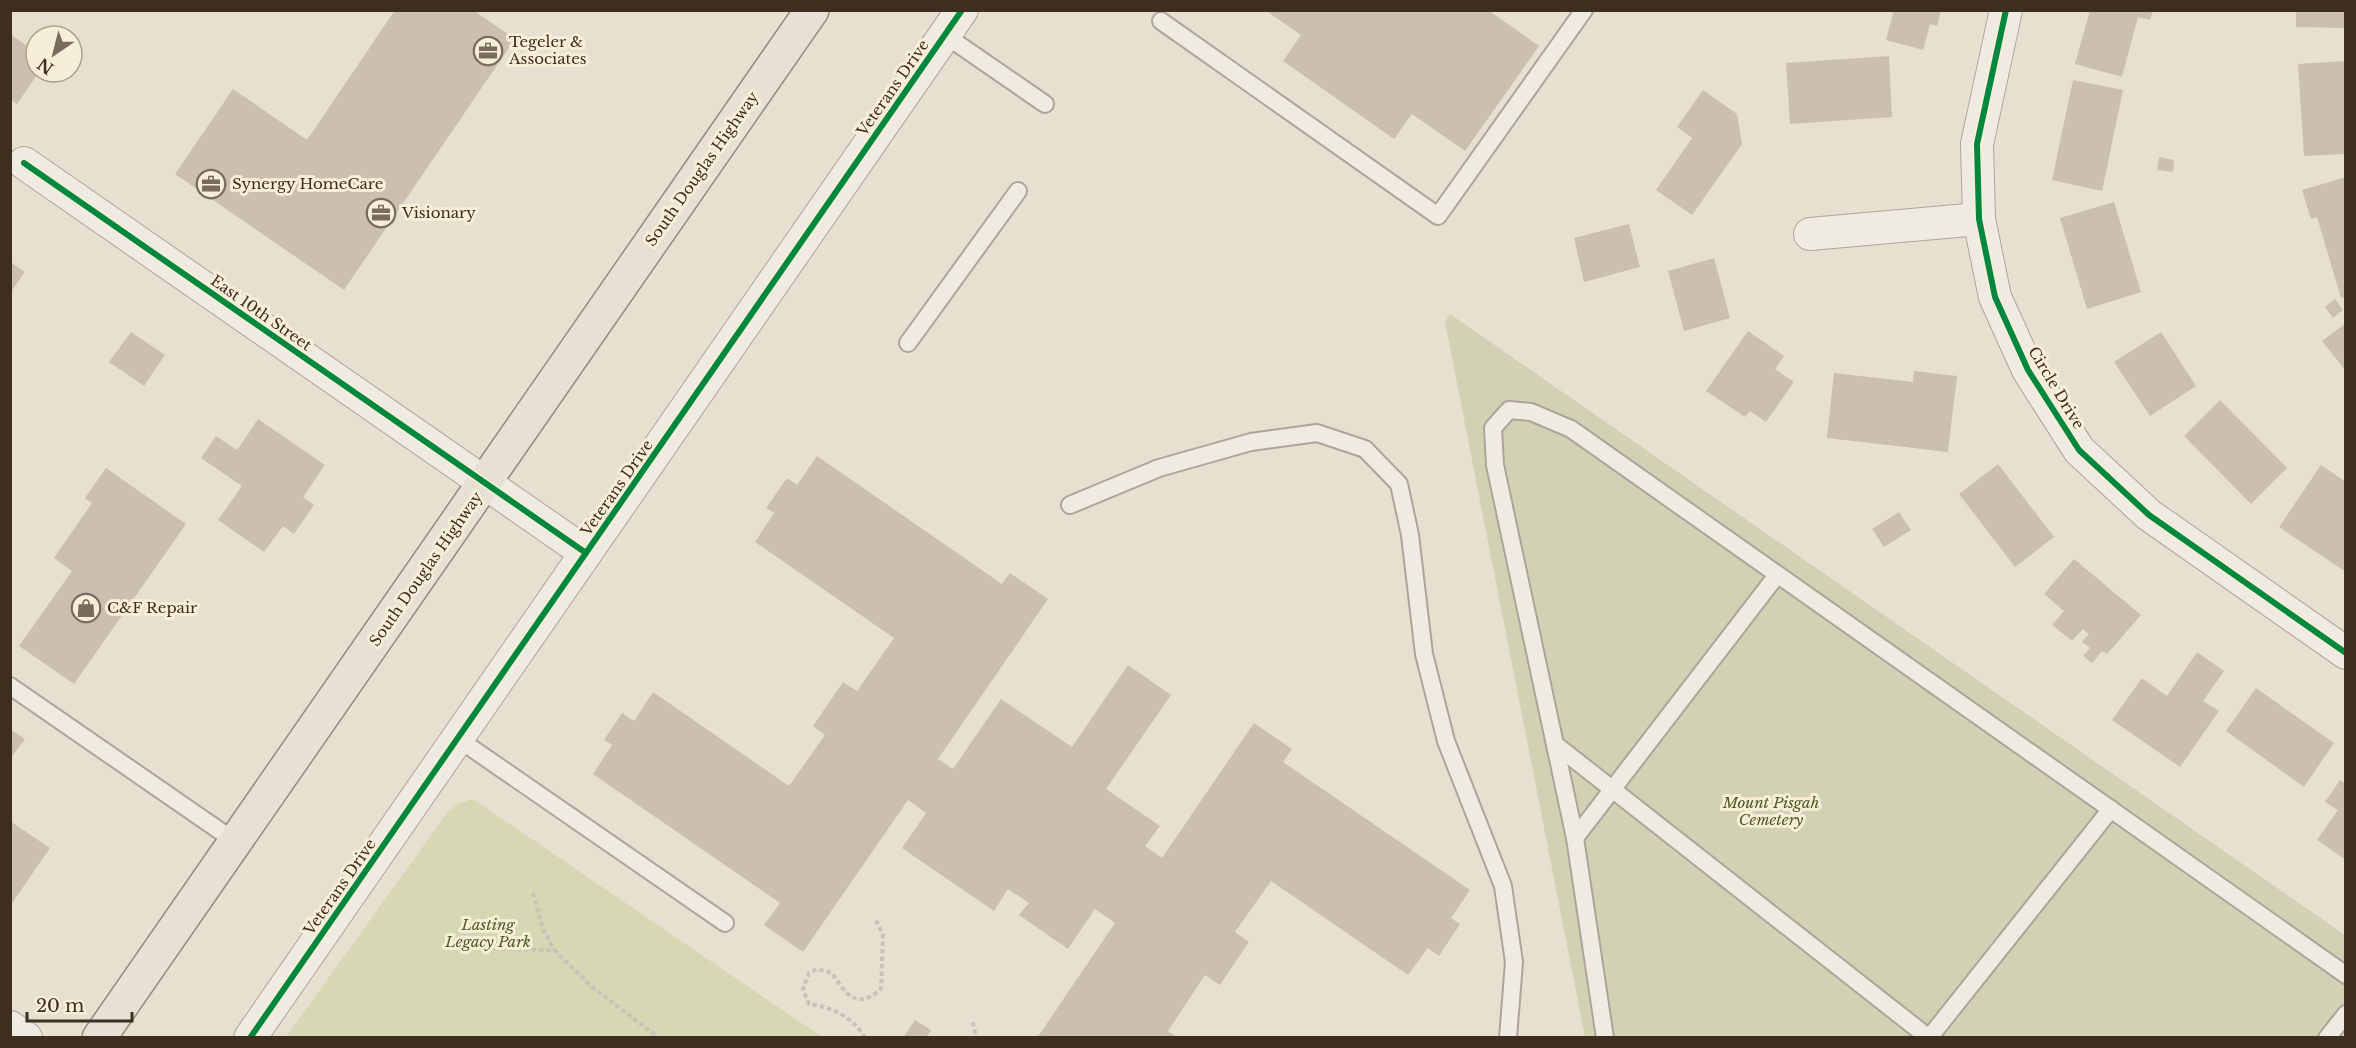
<svg xmlns="http://www.w3.org/2000/svg" width="2356" height="1048" font-family="'Libre Baskerville',serif">
	<rect width="100%" height="100%" fill="#e7e0d1"/>
	<polygon fill="#d6d7b3" points="473,799 822,1037 286,1037 447,813 459,803"/>
	<polygon fill="#d1d1b3" points="1450,314 2345,935 2345,1037 1585,1037 1445,322"/>
	<g fill="#cbbfb2">
		<polygon points="395,10 473,10 515,39 344,290 175,174 233,89 307,140"/>
		<polygon points="1265,10 1488,10 1539,46 1465,151 1412,114 1394,139 1283,61 1301,35"/>
		<polygon points="1894,10 1941,10 1937,26 1930,24 1923,50 1886,40"/>
		<polygon points="2090,10 2153,10 2150,20 2138,17 2122,77 2075,64"/>
		<polygon points="2296,10 2346,10 2346,28 2296,27"/>
		<polygon points="10,34 36,52 36,72 39,72 17,104 10,99"/>
		<polygon points="1889,56 1892,117 1790,124 1786,63"/>
		<polygon points="2346,61 2346,154 2304,156 2298,64"/>
		<polygon points="2073,80 2123,90 2102,191 2052,180"/>
		<polygon points="1703,90 1737,114 1742,144 1692,215 1656,190 1692,138 1677,127"/>
		<polygon points="2159,157 2174,160 2173,172 2157,170"/>
		<polygon points="2346,177 2346,297 2341,298 2317,217 2311,219 2302,190"/>
		<polygon points="2114,202 2141,292 2087,309 2060,218"/>
		<polygon points="1629,224 1640,267 1584,282 1574,238"/>
		<polygon points="1714,258 1730,318 1684,331 1668,271"/>
		<polygon points="10,262 25,272 10,293"/>
		<polygon points="2335,299 2343,310 2333,318 2325,307"/>
		<polygon points="2346,323 2346,371 2322,341"/>
		<polygon points="1748,331 1784,356 1775,369 1794,382 1766,422 1750,411 1745,417 1706,391"/>
		<polygon points="131,332 165,355 144,386 109,362"/>
		<polygon points="2161,332 2196,386 2150,416 2114,362"/>
		<polygon points="1914,371 1957,376 1948,452 1827,438 1834,373 1913,382"/>
		<polygon points="2220,400 2287,468 2251,504 2184,436"/>
		<polygon points="258,419 325,465 303,497 314,505 294,534 283,526 264,552 218,520 242,486 201,458 216,436 237,450"/>
		<polygon points="817,456 1002,584 1010,573 1048,599 938,759 953,769 1001,699 1072,747 1128,665 1171,695 1106,789 1160,826 1145,846 1162,858 1254,723 1292,749 1283,762 1470,890 1451,918 1460,924 1439,956 1428,948 1408,975 1271,881 1235,932 1249,942 1220,985 1205,975 1168,1031 1178,1038 1037,1038 1115,923 1095,909 1068,949 1019,915 1029,903 1008,889 994,911 902,848 926,813 908,800 803,952 764,925 780,903 593,774 612,745 604,740 622,713 634,721 653,692 789,786 825,735 813,726 843,682 857,691 894,638 755,542 774,513 766,508 787,478 797,485"/>
		<polygon points="1998,464 2054,537 2015,567 1959,494"/>
		<polygon points="2321,465 2346,482 2346,572 2279,527"/>
		<polygon points="106,468 186,524 74,684 19,646 72,571 54,558 92,503 85,498"/>
		<polygon points="1899,512 1911,530 1884,547 1872,529"/>
		<polygon points="2074,559 2141,615 2107,654 2102,651 2092,663 2083,656 2090,648 2082,642 2089,634 2083,629 2072,641 2052,625 2064,611 2044,594"/>
		<polygon points="2197,652 2224,671 2203,701 2219,711 2180,767 2112,720 2142,678 2167,696"/>
		<polygon points="2256,688 2334,743 2304,787 2226,731"/>
		<polygon points="10,729 25,739 10,759"/>
		<polygon points="2340,780 2346,784 2346,860 2317,840 2338,810 2325,802"/>
		<polygon points="10,821 50,848 10,906"/>
		<polygon points="915,1020 931,1030 926,1038 903,1038"/>
	</g>
	<g fill="none" stroke-linecap="round" stroke-linejoin="round">
		<g stroke="#ada599" stroke-width="20">
			<g id="lane">
				<polyline points="1161,21 1438,216 1584,10"/>
				<polyline points="945,35 1045,104"/>
				<polyline points="908,343 1018,191"/>
				<polyline points="1070,505 1159,468 1251,442 1317,433 1365,449 1399,484 1410,535 1424,654 1446,741 1503,886 1514,962 1508,1038"/>
				<polyline points="10,686 236,842"/>
				<polyline points="457,738 725,923"/>
				<polyline points="1556,745 1929,1038 2111,809"/>
				<polyline points="1575,838 1777,575"/>
				<polyline points="1605,1038 1575,838 1495,465 1493,428 1509,410 1531,412 1571,429 2346,975"/>
				<polyline points="2327,1038 2346,1014"/>
			</g>
		</g>
		<g stroke="#ada599" stroke-width="34">
			<g id="street">
				<polyline points="2006,10 1977,144 1979,219 1995,297 2028,370 2079,450 2149,515 2346,653"/>
				<polyline points="24,163 586,553"/>
				<polyline points="1810,234 1979,219"/>
				<polyline points="10,1027 26,1038"/>
				<polyline points="250,1038 962,10"/>
			</g>
		</g>
		<g stroke="#928b80" stroke-width="36">
			<polyline id="primary" points="99,1038 812,10"/>
		</g>
		<g stroke="#c8c2b9" stroke-width="4" stroke-dasharray="4.5 3" stroke-linecap="butt">
			<polyline points="533,893 543,929 554,950"/>
			<polyline points="494,949 554,950 591,986 659,1038"/>
			<polyline points="973,1022 976,1038"/>
			<path d="M865,1038C853,1017 832,1007 809,1004L803,989L809,973L817,969L832,973C846,994 856,1011 881,989L883,935L875,918"/>
		</g>
		<use href="#lane" stroke="#efebe3" stroke-width="16"/>
		<use href="#street" stroke="#efebe3" stroke-width="32"/>
		<use href="#primary" stroke="#e6e1d4" stroke-width="33"/>
		<g stroke="#f7eed8" stroke-width="10">
			<g id="cycleway">
				<polyline points="2006,10 1977,144 1979,219 1995,297 2028,370 2079,450 2149,515 2346,653"/>
				<polyline points="24,163 586,553"/>
				<polyline points="250,1038 962,10"/>
			</g>
		</g>
		<use href="#cycleway" stroke="#00873e" stroke-width="6"/>
	</g>
	<defs>
		<g id="office-ring" transform="scale(1.5)"><circle r="9.5" fill="#f7eed8" stroke="#786c5e" stroke-width="1.5"/><path d="M-6-3h4V-5.5h4V-3h4V5H-6ZM-1-4.5V-3h2v-1.5ZM-6 0V1H6V0Z" fill="#786c5e"/></g>
		<g id="shop-ring" transform="scale(1.5)"><circle r="9.5" fill="#f7eed8" stroke="#786c5e" stroke-width="1.5"/><path d="M-5-2.5h2.3a2.7 3.5 0 0 1 5.4 0H5L5.5 6h-11ZM-1.5-2.5h3a1.5 2.3 0 0 0-3 0Z" fill="#786c5e"/></g>
	</defs>
	<g fill-rule="evenodd">
		<use href="#office-ring" x="488" y="51"/>
		<use href="#office-ring" x="211" y="184"/>
		<use href="#office-ring" x="381" y="213"/>
		<use href="#shop-ring" x="86" y="608"/>
	</g>
	<g text-anchor="middle" stroke-width="6" stroke-linejoin="round" paint-order="stroke">
		<g font-size="15" fill="#3d2e20" stroke="#f7eed8" text-anchor="start">
			<text x="509" y="47">Tegeler &amp;<tspan x="509" dy="17">Associates</tspan></text>
			<text x="232" y="189">Synergy HomeCare</text>
			<text x="402" y="218">Visionary</text>
			<text x="107" y="613">C&amp;F Repair</text>
		</g>
		<g font-size="15" fill="#3d2e20" stroke="#f7eed8">
			<text transform="translate(893 88) rotate(-55)" y="5">Veterans Drive</text>
			<text transform="translate(702 169) rotate(-55)" y="5">South Douglas Highway</text>
			<text transform="translate(261 313) rotate(35)" y="5">East 10th Street</text>
			<text transform="translate(2056 388) rotate(59)" y="5">Circle Drive</text>
			<text transform="translate(617 488) rotate(-55)" y="5">Veterans Drive</text>
			<text transform="translate(426 569) rotate(-55)" y="5">South Douglas Highway</text>
			<text transform="translate(340 887) rotate(-55)" y="5">Veterans Drive</text>
		</g>
		<g font-size="15" font-style="italic" fill="#4d5a26" stroke="#f7eed8">
			<text x="1771" y="808">Mount Pisgah<tspan x="1771" dy="17">Cemetery</tspan></text>
			<text x="488" y="930">Lasting<tspan x="488" dy="17">Legacy Park</tspan></text>
		</g>
	</g>
	<rect width="2356" height="1048" fill="none" stroke="#3d2e20" stroke-width="24"/>
	<g transform="translate(54 54) rotate(215)"><circle r="28" fill="#f7eed8" stroke="#ada18e" stroke-width="1.5"/>
	<path d="M0-4.5L10 22L0 15L-10 22Z" fill="#786c5e"/>
	<text y="-9" font-size="16" font-weight="bold" text-anchor="middle" fill="#3d2e20">N</text>
	</g>
	<path d="M27 1012v9h105v-9" fill="none" stroke="#3d2e20" stroke-width="3"/>
	<text x="36" y="1012" font-size="18" fill="#3d2e20" stroke="#f7eed8" stroke-width="4.5" paint-order="stroke">20 m</text>
</svg>
